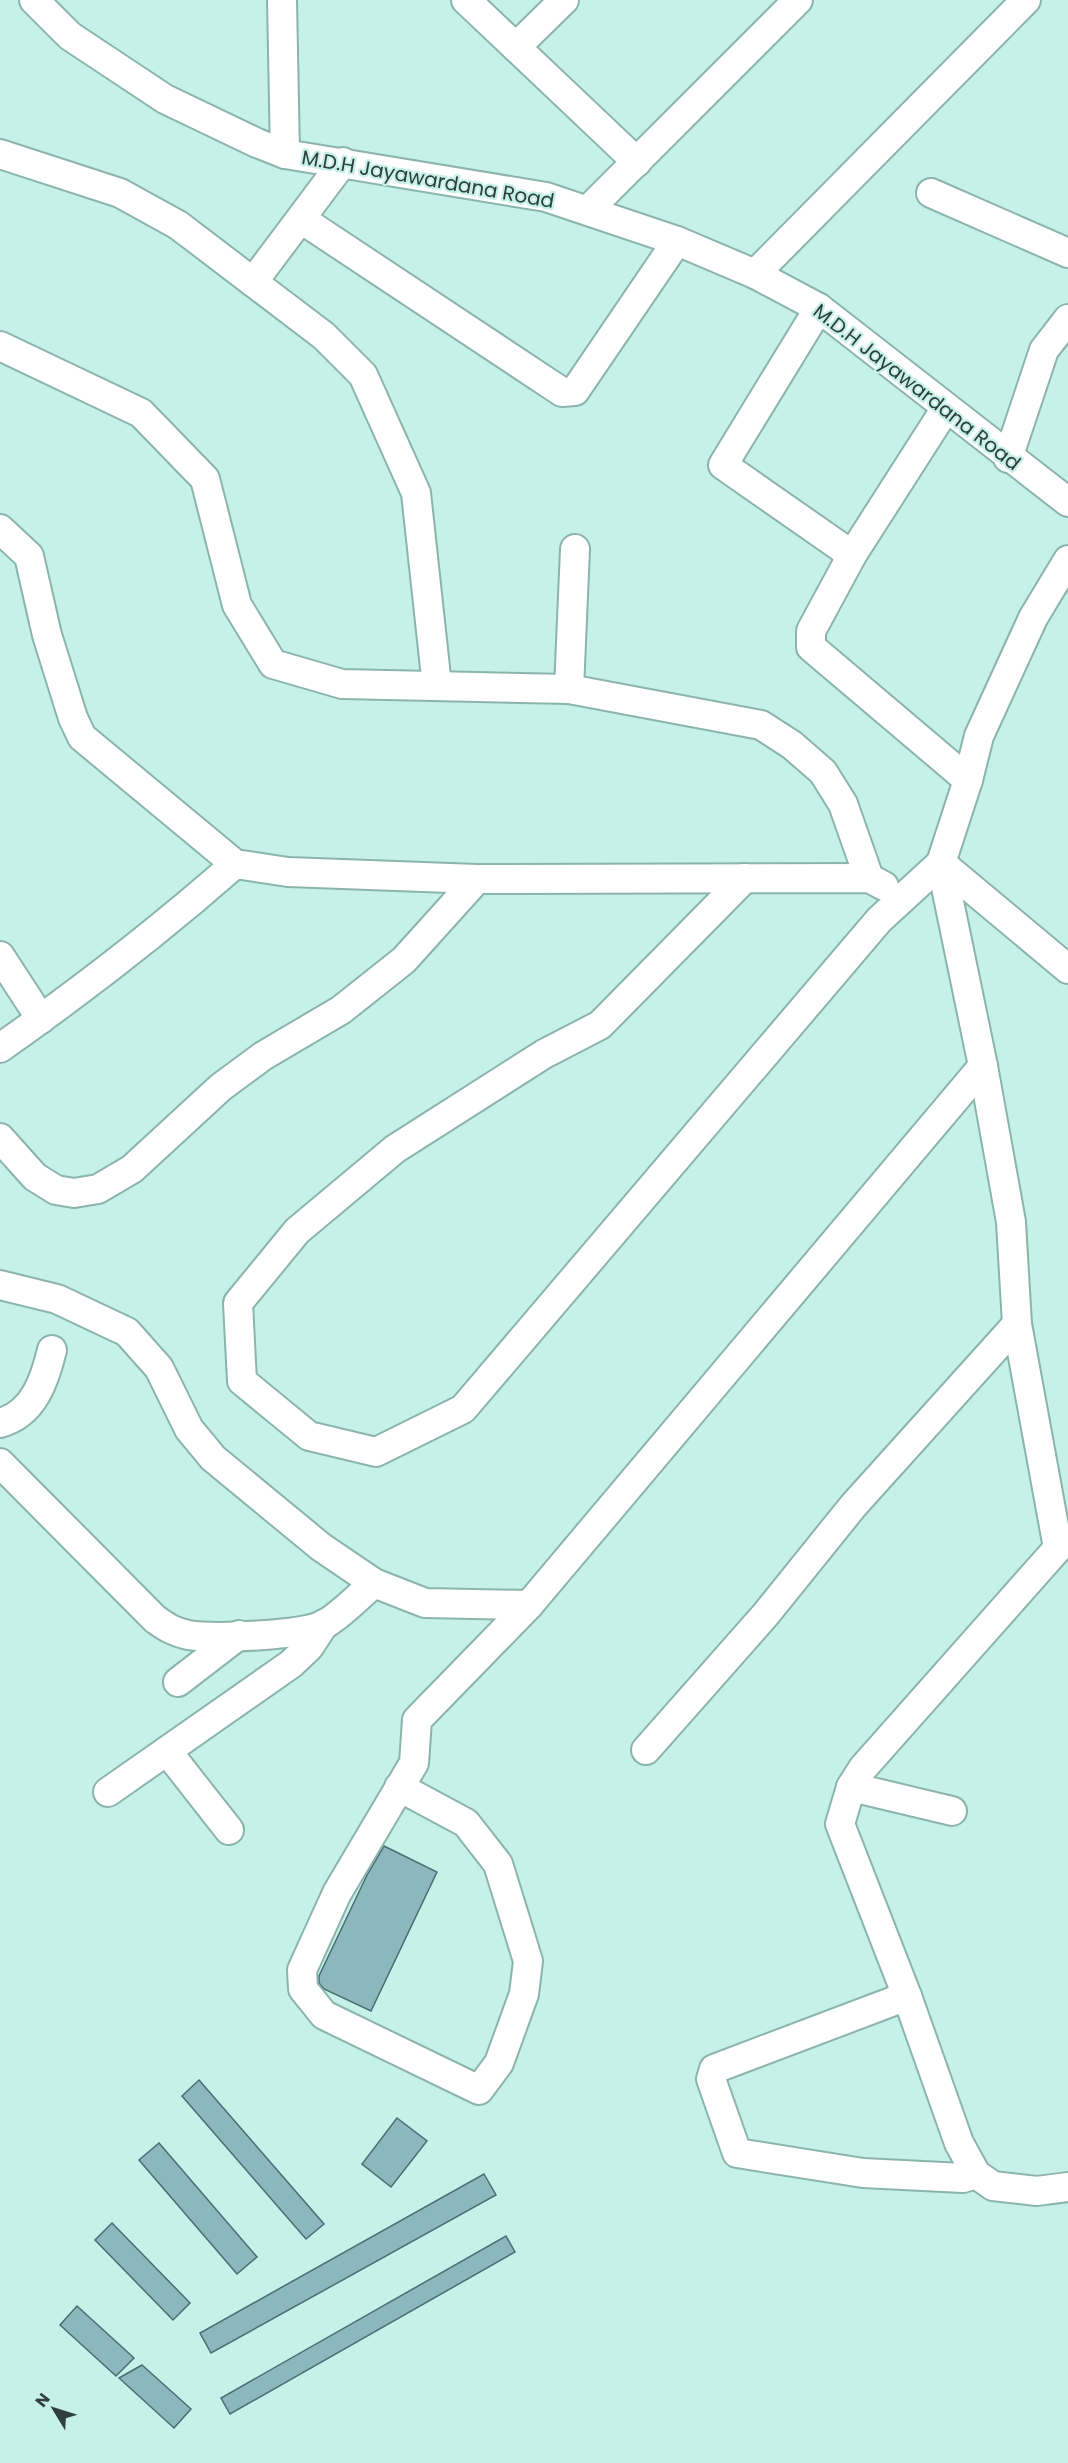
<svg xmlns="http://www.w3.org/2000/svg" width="1068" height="2463" font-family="Poppins,sans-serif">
	<rect width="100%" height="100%" fill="#c6f1e8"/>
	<g fill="#8cb7bc" stroke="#466f74" stroke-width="1.5">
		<polygon points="384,1846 437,1872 371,2011 324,1989 319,1983 319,1976 367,1875"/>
		<polygon points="199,2080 324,2224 306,2239 182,2096"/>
		<polygon points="397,2118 427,2141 391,2187 362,2164"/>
		<polygon points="159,2143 257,2257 237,2274 139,2160"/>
		<polygon points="484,2174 496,2195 211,2353 200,2333"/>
		<polygon points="112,2223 190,2303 173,2320 95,2240"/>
		<polygon points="506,2236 515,2252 230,2414 221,2398"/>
		<polygon points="77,2306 134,2358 116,2376 60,2325"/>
		<polygon points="142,2365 191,2409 174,2428 119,2378"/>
	</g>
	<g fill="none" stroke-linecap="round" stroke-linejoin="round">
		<g stroke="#8bb4ac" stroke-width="32">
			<g id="minor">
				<polyline points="34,0 70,36 165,99 257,143 285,154 546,197 677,241 755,274 819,308 1068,502"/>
				<polyline points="282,0 285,154"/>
				<polyline points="466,0 637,162"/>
				<polyline points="516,47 564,0"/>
				<polyline points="0,154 120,193 178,225 324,336 363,375 416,493 437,686"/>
				<polyline points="931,193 1068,253"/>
				<polyline points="588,210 798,0"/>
				<polyline points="301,219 562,392 575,391 677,241"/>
				<polyline points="755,274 1026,0"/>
				<polyline points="253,282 343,162"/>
				<polyline points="819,308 723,465 852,555"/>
				<polyline points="0,346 141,413 205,479 237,605 273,664 342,684 569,689 761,725 792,745 823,772 843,804 869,878"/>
				<polyline points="946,408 852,555 811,631 811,647 968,780"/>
				<polyline points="1008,458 1044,350 1068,319"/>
				<polyline points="0,529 29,556 47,635 73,718 82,737 235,864 288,872 477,879 869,878 884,886"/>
				<polyline points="1068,560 1033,618 979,736 968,780 941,863 983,1066 1011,1222 1017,1324 1058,1548 863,1768 851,1787 840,1824 907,1996 959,2143 976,2174 993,2186 1037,2191 1068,2187"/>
				<polyline points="569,689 575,549"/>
				<polyline points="745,878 600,1025 544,1054 395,1149 297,1231 238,1303 242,1381 309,1436 376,1452 463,1409 879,920 941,863 1068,969"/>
				<polyline points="0,956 41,1019"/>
				<path d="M0,1048C81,991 160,930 235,864"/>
				<polyline points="0,1138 35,1177 56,1190 74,1193 98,1189 132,1169 221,1087 263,1056 341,1010 404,960 477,879"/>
				<polyline points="0,1285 57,1299 127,1332 159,1368 189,1429 213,1458 321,1547 374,1583 425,1603 529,1605 983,1066"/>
				<path d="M0,1423C34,1414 45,1379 52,1350"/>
				<path d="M0,1463L155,1619C166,1627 174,1632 188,1635C213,1639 303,1636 325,1624C341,1615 360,1595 374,1583"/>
				<polyline points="178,1682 239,1635"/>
				<polyline points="646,1750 766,1614 853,1506 1017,1324"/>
				<polyline points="167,1751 229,1830"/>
				<polyline points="399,1787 466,1823 498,1864 528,1961 524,1994 499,2063 479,2090 324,2015 303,1989 302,1970 337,1893 414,1763 417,1720 529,1605"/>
				<polyline points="851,1787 952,1811"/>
				<polyline points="108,1792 291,1664 309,1647 324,1624"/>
				<polyline points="907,1996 714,2069 711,2079 737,2153 863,2173 963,2178 976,2174"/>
			</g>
		</g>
		<use href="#minor" stroke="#fff" stroke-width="28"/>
	</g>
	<g text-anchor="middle" stroke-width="4.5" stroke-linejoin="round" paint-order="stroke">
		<g font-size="20" fill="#2e3f3c" stroke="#c6f1e8">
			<text transform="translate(428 179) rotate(10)" y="7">M.D.H Jayawardana Road</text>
			<text transform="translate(917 387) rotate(38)" y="7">M.D.H Jayawardana Road</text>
		</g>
	</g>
	<g transform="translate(54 2409) rotate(308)" stroke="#c6f1e8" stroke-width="4.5" paint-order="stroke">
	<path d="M0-4.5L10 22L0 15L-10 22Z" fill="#2e3f3c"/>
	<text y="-9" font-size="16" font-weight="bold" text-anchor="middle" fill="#2e3f3c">N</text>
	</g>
</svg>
